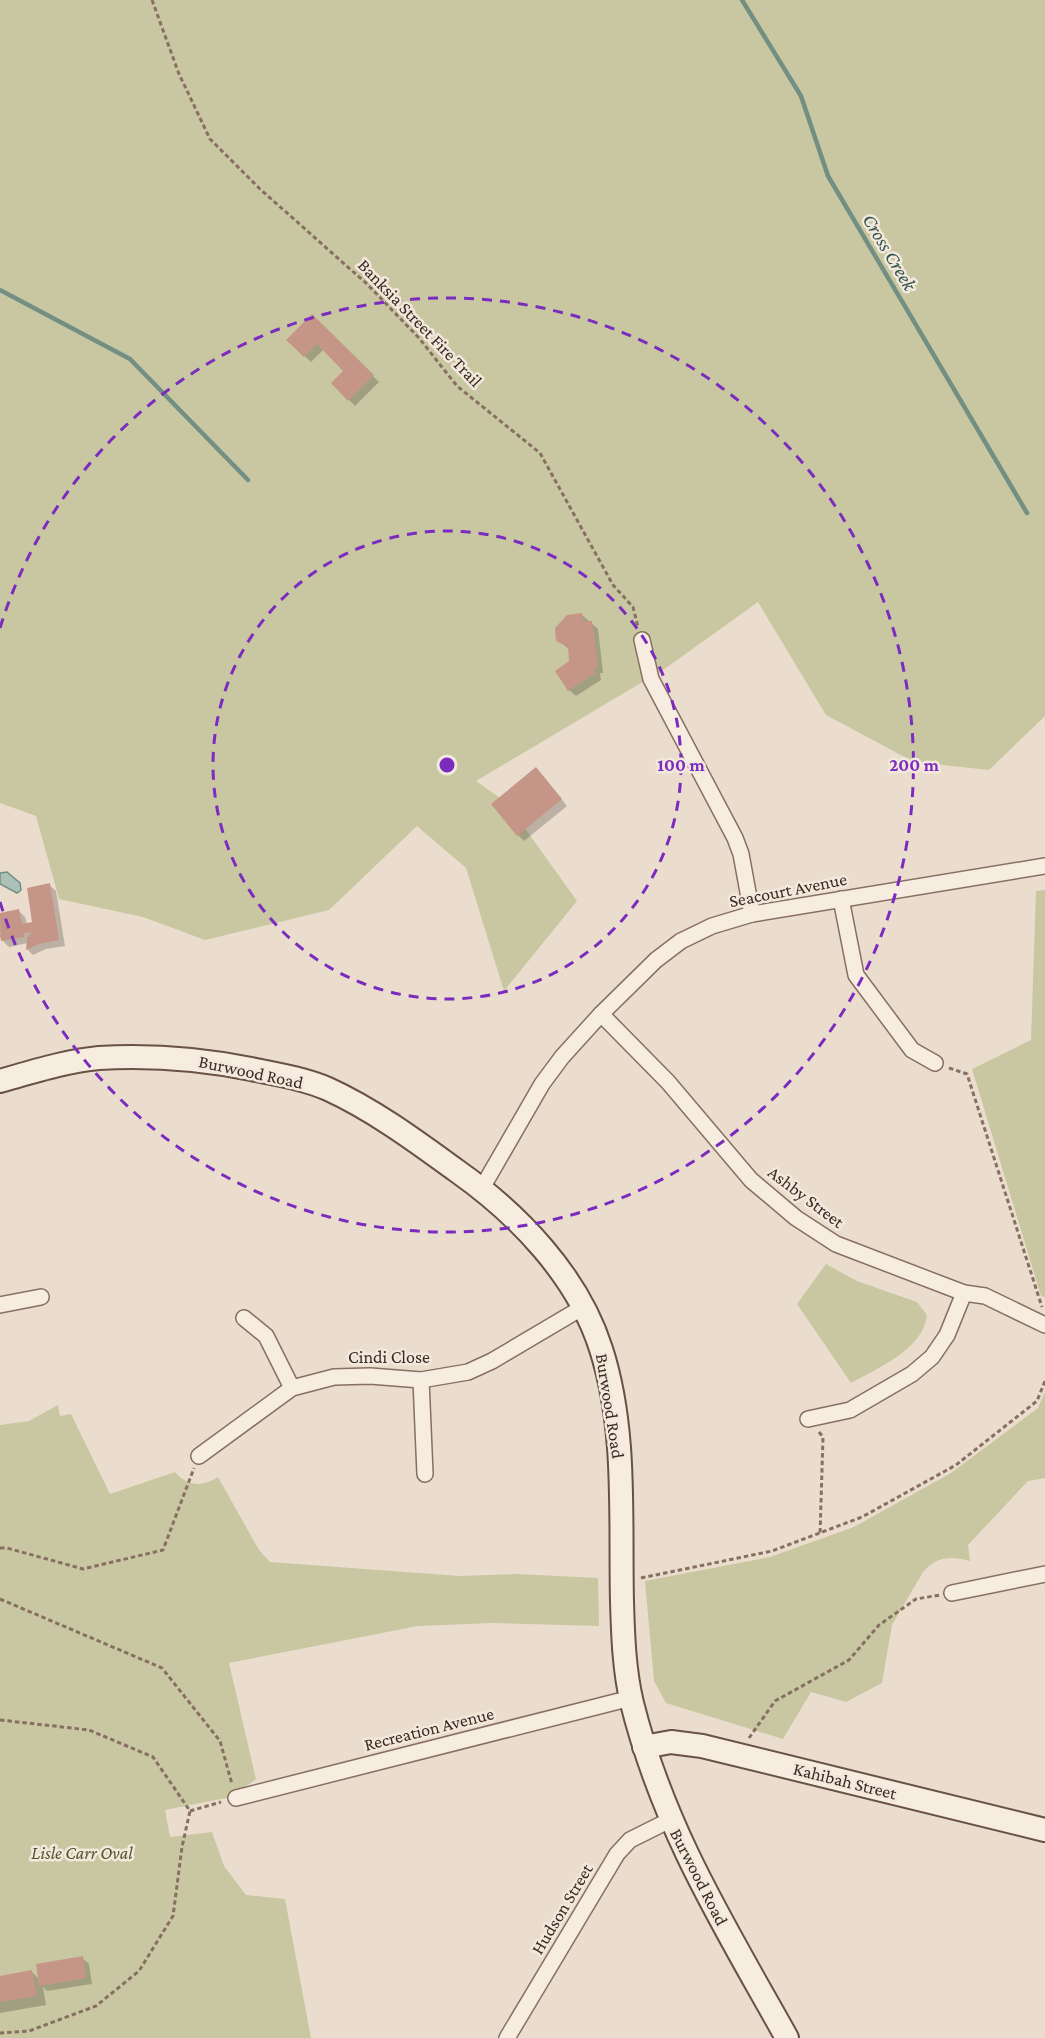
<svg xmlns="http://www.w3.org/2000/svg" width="1045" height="2038" font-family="'Crimson Pro',serif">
	<rect width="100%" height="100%" fill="#ebddcd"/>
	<g fill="#c9c7a1">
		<polygon points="0,0 1045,0 1045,716 989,770 914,762 826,715 758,602 666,668 476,781 507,803 577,901 504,991 466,868 417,826 329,910 205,940 143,917 59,899 36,816 0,803"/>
		<polygon points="1045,890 1045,1297 1041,1296 972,1069 1031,1040 1036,891"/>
		<path d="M826,1264L857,1281L917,1302L927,1315C924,1349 876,1369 851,1383L797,1304Z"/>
		<path d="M1045,1392V1478L1028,1481L968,1545L970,1561C951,1556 937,1556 923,1572L892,1625L882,1683L846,1702L811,1692L783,1739L666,1703L654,1681L645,1581L770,1557L854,1527L951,1473L1038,1408Z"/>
		<path d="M58,1405L60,1416L71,1414L110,1494L175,1472C187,1486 202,1488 218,1477L259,1550L270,1562L460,1576L517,1574L598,1578L599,1626L493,1623L418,1626L229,1663L256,1779L231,1797L165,1810L170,1837L212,1832L224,1866L246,1895L285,1899L311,2038H0V1425L29,1421Z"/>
	</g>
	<polygon fill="#acc1b7" stroke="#738f83" stroke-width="1.5" points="7,872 20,883 21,890 17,893 0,884 0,873"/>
	<g fill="#0003">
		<polygon points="312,316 379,382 355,406 333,383 345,371 324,349 311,362 288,340"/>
		<polygon points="582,615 598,629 603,673 600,673 601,680 576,696 569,690 570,650 558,640"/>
		<polygon points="542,775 567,806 524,841 518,835"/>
		<polygon points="49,885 56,891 65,946 46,949 33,955 27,949 28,943 9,947 0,938 0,915 19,911 25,917 27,924 34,923"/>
		<polygon points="82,1958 89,1964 92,1984 47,1991 43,1987 46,2005 0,2013 0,1978 32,1972 40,1980"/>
	</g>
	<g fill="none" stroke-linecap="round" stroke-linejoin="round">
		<g stroke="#738f83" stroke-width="4.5">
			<polyline points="742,0 801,96 828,176 1027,513"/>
			<polyline points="0,290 130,359 248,480"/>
		</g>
	</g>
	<g fill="#c59687">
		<polygon points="312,314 374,375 348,401 331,383 343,371 317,344 304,357 286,340"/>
		<polygon points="582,613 583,621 592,621 598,667 595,667 595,673 568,691 555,671 569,661 568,647 556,641 555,628 567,615"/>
		<polygon points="536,767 562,799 517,836 491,804"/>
		<polygon points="50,883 59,940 39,944 26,950 27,938 32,932 24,933 24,937 1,941 0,913 19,909 22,924 32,922 27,888"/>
		<polygon points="83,1956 86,1978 39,1986 36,1964"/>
		<polygon points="32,1970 37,1996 0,2002 0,1976"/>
	</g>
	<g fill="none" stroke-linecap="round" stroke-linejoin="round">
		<g stroke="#876f62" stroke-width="18">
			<g id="street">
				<polyline points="642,640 651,679 735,838 741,854 752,914"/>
				<polyline points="841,899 856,975 912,1050 935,1063"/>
				<polyline points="601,1014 668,1082 751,1180 796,1218 836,1244 964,1293 985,1296 1045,1325"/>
				<polyline points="482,1188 542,1084 562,1057 601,1014 656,960 681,941 712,926 752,914 1045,866"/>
				<polyline points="0,1305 41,1297"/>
				<polyline points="244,1318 266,1336 292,1388"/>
				<polyline points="421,1380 425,1474"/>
				<polyline points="808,1419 850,1410 912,1374 932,1357 947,1335 964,1293"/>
				<polyline points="199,1456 292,1388 334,1377 370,1376 421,1380 468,1372 492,1361 585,1306"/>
				<polyline points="952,1593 1045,1574"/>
				<polyline points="236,1798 631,1698"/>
				<polyline points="507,2038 617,1854 630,1840 670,1820"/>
			</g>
		</g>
		<g stroke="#695145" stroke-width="26">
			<g id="secondary">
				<path d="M0,1081C32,1072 66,1061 99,1058C150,1055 201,1059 251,1069C276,1074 305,1079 328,1089C374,1110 417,1142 457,1171C518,1214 578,1276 601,1349C627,1429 620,1518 622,1602C623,1635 624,1670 632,1703C663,1828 725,1927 787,2038"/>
				<polyline points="644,1747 671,1742 702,1746 1045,1830"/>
			</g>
		</g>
		<g stroke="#876f62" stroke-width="3" stroke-dasharray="4.5 3" stroke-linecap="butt">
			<polyline points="152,0 179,74 210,139 260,189 367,284 419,338 457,386 540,453 613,585 633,607 638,627"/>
			<polyline points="949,1068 967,1074 1042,1307"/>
			<polyline points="819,1432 823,1437 820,1535"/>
			<polyline points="0,1548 7,1548 83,1569 163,1550 194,1468"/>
			<polyline points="641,1578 772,1551 862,1517 956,1465 1037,1401 1045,1381"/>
			<polyline points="0,1599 162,1668 220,1741 232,1784"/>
			<polyline points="0,1720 89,1730 153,1757 190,1811 182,1847 173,1916 139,1971 96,2006 29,2031 0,2033"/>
			<polyline points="749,1738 775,1701 849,1660 879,1625 916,1599 940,1595"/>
			<polyline points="190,1811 221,1802"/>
		</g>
		<use href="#street" stroke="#f6ece0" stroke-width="15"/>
		<use href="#secondary" stroke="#f6ece0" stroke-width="22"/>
	</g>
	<g fill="none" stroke="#7b2cbf" stroke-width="3" stroke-dasharray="10 8">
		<circle cx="447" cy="765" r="234"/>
		<path d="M0 628A467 467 0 1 1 0 902"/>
	</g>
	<g text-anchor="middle" stroke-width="5" stroke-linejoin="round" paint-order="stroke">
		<g font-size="18" fill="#3a2a23" stroke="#f3e8dc">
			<text transform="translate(420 323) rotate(46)" y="6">Banksia Street Fire Trail</text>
			<text transform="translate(788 890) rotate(-11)" y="6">Seacourt Avenue</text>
			<text transform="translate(251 1072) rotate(12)" y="6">Burwood Road</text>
			<text transform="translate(806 1197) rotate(37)" y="6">Ashby Street</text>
			<text x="389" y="1363">Cindi Close</text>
			<text transform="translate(610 1406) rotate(81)" y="6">Burwood Road</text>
			<text transform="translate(429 1729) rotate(-14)" y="6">Recreation Avenue</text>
			<text transform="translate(845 1781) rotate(14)" y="6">Kahibah Street</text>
			<text transform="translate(699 1877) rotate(63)" y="6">Burwood Road</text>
			<text transform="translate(562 1909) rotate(-59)" y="6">Hudson Street</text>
		</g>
		<g font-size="18" font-style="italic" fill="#51542c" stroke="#f3e8dc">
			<text x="82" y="1859">Lisle Carr Oval</text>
		</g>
		<g font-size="20" font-style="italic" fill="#34574f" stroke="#f3e8dc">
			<text transform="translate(890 252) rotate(59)" y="7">Cross Creek</text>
		</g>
	</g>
	<circle cx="447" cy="765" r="9" fill="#7b2cbf" stroke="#f3e8dc" stroke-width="3"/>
	<g font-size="18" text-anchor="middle" font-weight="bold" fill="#7b2cbf" stroke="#f3e8dc" stroke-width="5" stroke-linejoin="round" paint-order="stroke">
		<text x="681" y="771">100 m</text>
		<text x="914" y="771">200 m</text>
	</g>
</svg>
